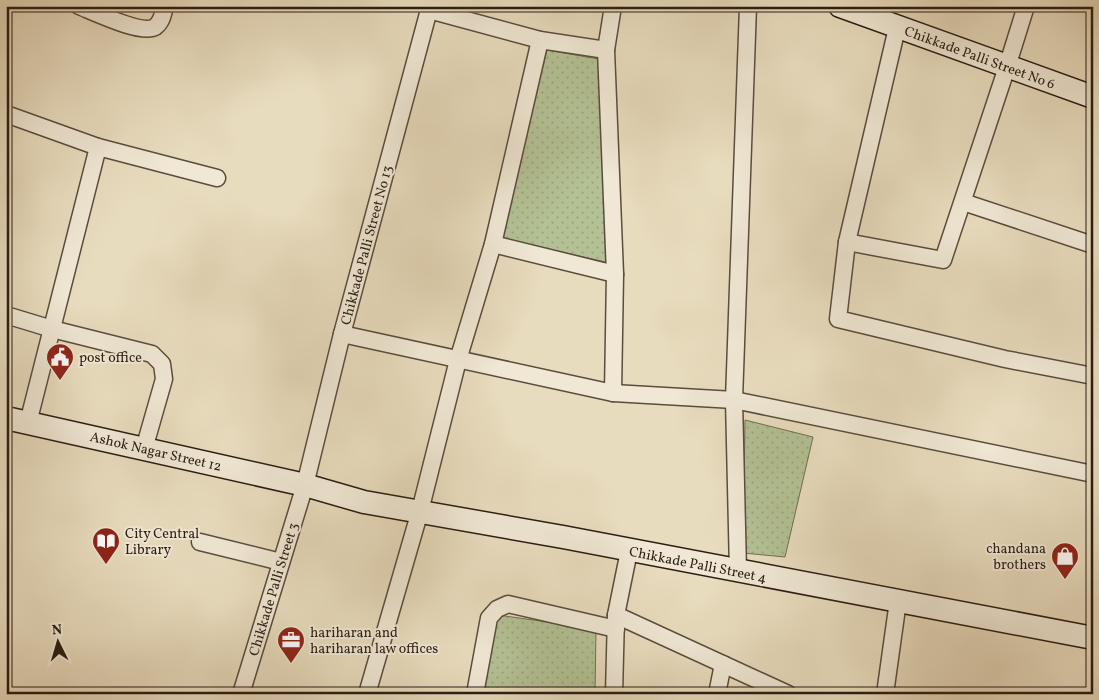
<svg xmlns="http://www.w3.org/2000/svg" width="1099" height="700" font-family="Vollkorn,serif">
	<defs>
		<pattern id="grass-dots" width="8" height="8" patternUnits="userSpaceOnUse" patternTransform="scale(1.25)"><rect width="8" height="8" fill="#b3c194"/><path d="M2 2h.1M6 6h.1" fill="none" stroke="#9aa57f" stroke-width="1.8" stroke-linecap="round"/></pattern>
	</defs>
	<rect width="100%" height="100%" fill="#e8dcbe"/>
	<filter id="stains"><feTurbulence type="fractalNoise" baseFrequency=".004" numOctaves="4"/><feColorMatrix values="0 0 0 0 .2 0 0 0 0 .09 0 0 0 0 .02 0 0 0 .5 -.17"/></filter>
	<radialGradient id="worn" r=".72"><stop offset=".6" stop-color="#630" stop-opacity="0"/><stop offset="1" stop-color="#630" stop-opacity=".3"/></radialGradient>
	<g fill="url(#grass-dots)" stroke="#6f6f53">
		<polygon points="547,50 604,60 610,263 500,238"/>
		<polygon points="745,420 813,437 785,557 743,553"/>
		<polygon points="498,615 596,629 595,694 472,694"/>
	</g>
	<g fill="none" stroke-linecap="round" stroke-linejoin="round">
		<g stroke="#5a4d3d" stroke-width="19">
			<g id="street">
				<path d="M79,6C94,12 142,35 155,27C162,22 163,14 165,6"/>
				<polyline points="429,10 540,40 606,50"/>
				<polyline points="897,28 847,242 838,319 1005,359 1093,376"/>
				<polyline points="6,114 98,147 217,178"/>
				<polyline points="963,202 1093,245"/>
				<polyline points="847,242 943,260 1007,67 1026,6"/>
				<polyline points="493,244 615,274"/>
				<polyline points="6,315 52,329 152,354 162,364 164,379 144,449"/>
				<polyline points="342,334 613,393 734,400 1093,474"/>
				<polyline points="613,393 615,274 606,50 613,6"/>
				<polyline points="28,423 98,147"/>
				<polyline points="200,542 281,562"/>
				<polyline points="738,571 734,400 748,6"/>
				<polyline points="616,615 788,694"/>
				<polyline points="241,694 305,485 342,334 430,6"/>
				<polyline points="367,694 420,511 458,360 493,244 540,40"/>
				<polyline points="475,694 489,618 497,609 508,604 616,629"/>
				<polyline points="614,694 616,615 629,551"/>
				<polyline points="717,694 723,664"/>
				<polyline points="885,694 898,601"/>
			</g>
		</g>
		<g stroke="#2b1d12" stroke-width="25">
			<g id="secondary">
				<polyline points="840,6 1093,97"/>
				<polyline points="6,418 305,485 364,502 563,537 1093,638"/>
			</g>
		</g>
		<use href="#street" stroke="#f0e8d5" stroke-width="16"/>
		<use href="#secondary" stroke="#f0e8d5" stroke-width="22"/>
	</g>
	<defs>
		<g id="civic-pin" transform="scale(1.4375)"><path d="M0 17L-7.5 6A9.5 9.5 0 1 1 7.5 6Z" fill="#8f2418" stroke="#f0e8d5"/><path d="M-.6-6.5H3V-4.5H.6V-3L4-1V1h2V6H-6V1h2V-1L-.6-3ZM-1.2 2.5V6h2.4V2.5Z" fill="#fff"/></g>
		<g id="library-pin" transform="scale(1.4375)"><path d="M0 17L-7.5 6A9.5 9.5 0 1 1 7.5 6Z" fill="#8f2418" stroke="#f0e8d5"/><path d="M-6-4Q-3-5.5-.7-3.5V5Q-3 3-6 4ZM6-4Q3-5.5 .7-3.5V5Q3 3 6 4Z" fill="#fff"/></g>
		<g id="shop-pin" transform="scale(1.4375)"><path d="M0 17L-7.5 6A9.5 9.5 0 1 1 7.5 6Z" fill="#8f2418" stroke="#f0e8d5"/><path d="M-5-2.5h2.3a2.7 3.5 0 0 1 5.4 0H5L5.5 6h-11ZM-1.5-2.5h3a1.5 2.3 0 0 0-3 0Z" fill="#fff"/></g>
		<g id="office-pin" transform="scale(1.4375)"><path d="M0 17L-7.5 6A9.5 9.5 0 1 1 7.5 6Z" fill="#8f2418" stroke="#f0e8d5"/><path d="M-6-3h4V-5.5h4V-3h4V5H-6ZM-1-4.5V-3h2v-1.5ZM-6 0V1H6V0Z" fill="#fff"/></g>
	</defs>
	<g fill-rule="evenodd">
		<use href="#civic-pin" x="60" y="357"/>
		<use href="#library-pin" x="106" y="541"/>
		<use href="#shop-pin" x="1065" y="556"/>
		<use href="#office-pin" x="291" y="640"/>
	</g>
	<g text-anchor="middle" stroke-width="4" stroke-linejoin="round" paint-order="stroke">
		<g font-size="14" fill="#2b1d12" stroke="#f0e8d5">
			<text transform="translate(980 57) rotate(20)" y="5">Chikkade Palli Street No 6</text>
			<text transform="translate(366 245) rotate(-75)" y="5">Chikkade Palli Street No 13</text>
			<text transform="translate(156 451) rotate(13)" y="5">Ashok Nagar Street 12</text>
			<text transform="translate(698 564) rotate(11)" y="5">Chikkade Palli Street 4</text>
			<text transform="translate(273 589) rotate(-73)" y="5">Chikkade Palli Street 3</text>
		</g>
		<g font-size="14" fill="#2b1d12" stroke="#f0e8d5" text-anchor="start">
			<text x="79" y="362">post office</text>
			<text x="125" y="538">City Central<tspan x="125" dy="16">Library</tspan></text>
			<text x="1046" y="553" text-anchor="end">chandana<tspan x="1046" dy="16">brothers</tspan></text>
			<text x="310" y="637">hariharan and<tspan x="310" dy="16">hariharan law offices</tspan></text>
		</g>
	</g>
	<rect width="1099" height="700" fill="none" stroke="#e8dcbe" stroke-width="25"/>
	<rect x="8" y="8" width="1084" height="685" fill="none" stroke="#2b1d12" stroke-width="2.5"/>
	<rect x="12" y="12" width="1074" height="675" fill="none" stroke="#2b1d12"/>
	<g transform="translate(58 642) rotate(355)" stroke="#f0e8d5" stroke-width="4" paint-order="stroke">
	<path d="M0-4L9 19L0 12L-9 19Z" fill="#2b1d12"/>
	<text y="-8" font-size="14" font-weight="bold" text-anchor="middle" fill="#2b1d12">N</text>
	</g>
	<rect width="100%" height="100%" filter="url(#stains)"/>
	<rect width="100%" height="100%" fill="url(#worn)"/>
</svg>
